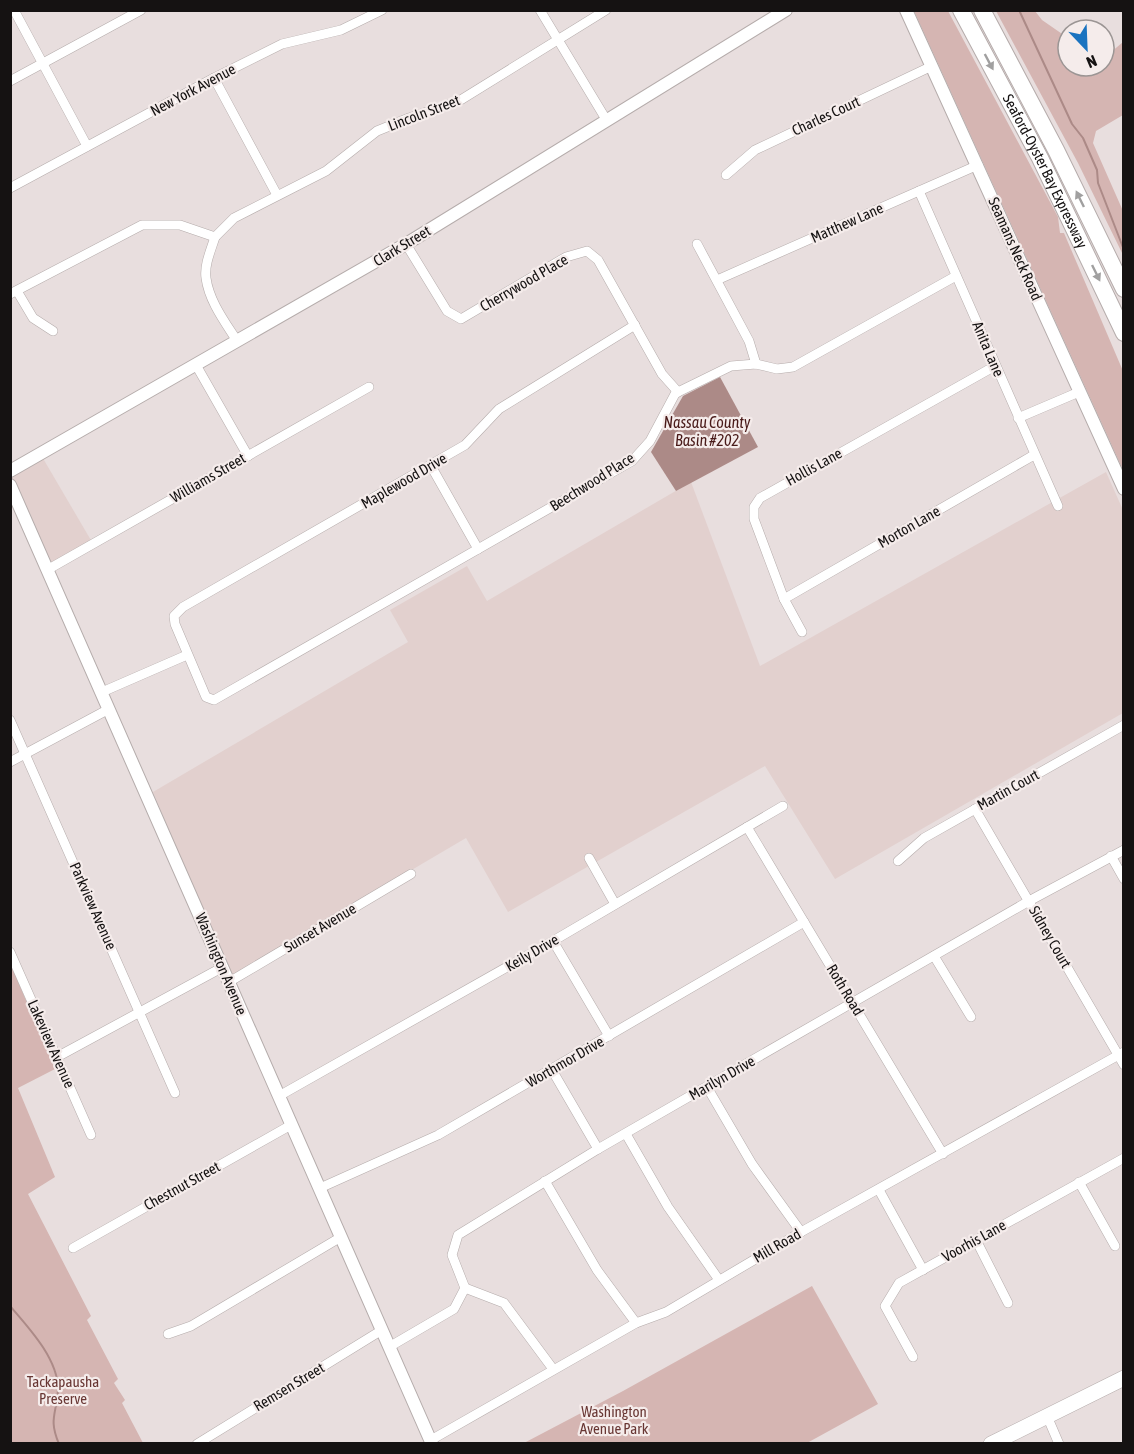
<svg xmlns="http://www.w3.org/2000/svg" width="1134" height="1454" font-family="'Asap Condensed',sans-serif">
	<rect width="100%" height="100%" fill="#e8dede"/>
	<g fill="#e2d0ce">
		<polygon points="41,455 92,542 48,567 11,481 10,473"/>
		<polygon points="1106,472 1123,510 1123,713 835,879 765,766 508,912 466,838 230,977 153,792 408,642 390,610 467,566 487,601 691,482 760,666"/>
	</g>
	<g fill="#d5b5b2">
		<polygon points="914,11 948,11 1058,217 1060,233 1064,233 1123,371 1123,470"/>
		<polygon points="996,11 1035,11 1042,20 1068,38 1068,66 1104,66 1104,51 1110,53 1123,42 1123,33 1123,115 1096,131 1093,143 1123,211 1123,255 1078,163"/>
		<polygon points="11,965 55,1069 18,1088 55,1177 28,1194 91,1316 87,1320 118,1379 114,1383 125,1400 122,1403 143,1443 11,1443"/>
		<polygon points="812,1286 878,1404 807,1443 524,1443 623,1391"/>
	</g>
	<polygon fill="#ac8a87" points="720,377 758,447 676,491 651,452 683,396"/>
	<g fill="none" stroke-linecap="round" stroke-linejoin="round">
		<g stroke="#ac8a87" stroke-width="2">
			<polyline points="1019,10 1072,124 1083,138 1097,170 1098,183 1124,250"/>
			<path d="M10,1306C29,1328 58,1359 58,1389C57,1414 48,1418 59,1444"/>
		</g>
		<g stroke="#b5acab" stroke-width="10">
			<g id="minor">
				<polyline points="14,10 87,146"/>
				<polyline points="540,10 607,121"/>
				<polyline points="214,78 277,195"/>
				<polyline points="10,81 141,10"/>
				<polyline points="726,175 755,150 932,66"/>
				<polyline points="10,188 214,78 282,44 341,30 382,10"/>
				<polyline points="919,191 1058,506"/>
				<path d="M215,237C211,250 204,265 206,278C209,301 225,322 237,341"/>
				<polyline points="406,244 447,311 461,319 566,257 587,251 598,260 662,374 678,392"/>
				<polyline points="697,244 749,341 756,364"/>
				<polyline points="717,280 978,165"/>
				<polyline points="17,291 33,318 53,331"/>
				<polyline points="10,294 142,225 180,225 215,237 234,218 326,171 377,131 409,118 459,101 606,10"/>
				<polyline points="635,325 499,409 465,445 183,607 174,616 175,624 206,697 214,700 632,461 650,441 675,394 678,392 731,366 756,364 777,369 793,367 956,276"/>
				<polyline points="196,365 248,456"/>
				<polyline points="1018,418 1079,392"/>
				<polyline points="431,466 478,549"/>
				<polyline points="47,570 369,387"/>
				<polyline points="784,599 1034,455"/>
				<polyline points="802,632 784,599 754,519 754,507 760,498 995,366"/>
				<polyline points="102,692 187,655"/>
				<polyline points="10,720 175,1093"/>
				<polyline points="10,762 109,709"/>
				<polyline points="975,809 1124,1065"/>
				<polyline points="747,827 943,1154"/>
				<polyline points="1111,856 1124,879"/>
				<polyline points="589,858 615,904"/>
				<polyline points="898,861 924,838 1124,725"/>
				<polyline points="553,941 609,1036"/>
				<polyline points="10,952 91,1135"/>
				<polyline points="934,956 971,1017"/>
				<polyline points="229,982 411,874"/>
				<polyline points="57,1057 223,967"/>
				<polyline points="552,1070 598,1149"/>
				<polyline points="707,1087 752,1164 801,1232"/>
				<polyline points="279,1096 553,941 783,806"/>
				<polyline points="626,1134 668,1207 719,1280"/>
				<polyline points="545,1181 597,1270 636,1323"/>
				<polyline points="1079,1182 1115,1246"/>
				<polyline points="320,1188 438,1135 804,922"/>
				<polyline points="879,1190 923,1270"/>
				<polyline points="976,1240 1008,1303"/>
				<polyline points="73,1248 291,1125"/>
				<polyline points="465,1288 504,1303 553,1369"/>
				<polyline points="168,1334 191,1326 341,1237"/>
				<polyline points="389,1347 454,1309 465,1288 452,1255 458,1235 598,1149 1029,901 1124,850"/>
				<polyline points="913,1357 885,1306 899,1283 1124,1158"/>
				<polyline points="1047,1416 1059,1444"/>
				<polyline points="431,1440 636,1323 666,1312 801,1232 1124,1052"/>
				<polyline points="197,1444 382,1330"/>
			</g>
		</g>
		<g stroke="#b5acab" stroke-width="14">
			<g id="tertiary">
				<polyline points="906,10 1124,489"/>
				<polyline points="10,471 406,244 786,10"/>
				<path d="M10,485C152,804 292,1124 432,1444"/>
			</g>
		</g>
		<g stroke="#b5acab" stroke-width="16">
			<polyline id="primary" points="991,1444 1124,1378"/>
		</g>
		<g stroke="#b5acab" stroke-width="18">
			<g id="motorway">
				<path id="s1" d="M961,10L1040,158L1124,333"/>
				<polyline points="982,10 1056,150 1124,289"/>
			</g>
		</g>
		<use href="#minor" stroke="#fff" stroke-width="9"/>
		<use href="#tertiary" stroke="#fff" stroke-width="12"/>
		<use href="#primary" stroke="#fff" stroke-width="15"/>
		<use href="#motorway" stroke="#fff" stroke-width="16"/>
	</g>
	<defs><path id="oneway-solid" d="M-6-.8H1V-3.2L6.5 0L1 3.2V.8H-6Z" transform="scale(1.5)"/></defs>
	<g fill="#a1a0a0">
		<use href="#oneway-solid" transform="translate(989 62) rotate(62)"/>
		<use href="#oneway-solid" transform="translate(1080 199) rotate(-116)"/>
		<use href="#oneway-solid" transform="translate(1096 273) rotate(64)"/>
	</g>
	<g text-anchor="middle" stroke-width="4.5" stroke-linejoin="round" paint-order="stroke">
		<g font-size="15" fill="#151212" stroke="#f5eceb">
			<text transform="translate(193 90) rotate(-28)" y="5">New York Avenue</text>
			<text transform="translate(424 113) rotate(-21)" y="5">Lincoln Street</text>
			<text transform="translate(826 116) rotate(-25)" y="5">Charles Court</text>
			<text dy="5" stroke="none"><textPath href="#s1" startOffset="182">Seaford-Oyster Bay Expressway</textPath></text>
			<text transform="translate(847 223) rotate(-24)" y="5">Matthew Lane</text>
			<text transform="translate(402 246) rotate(-31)" y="5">Clark Street</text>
			<text transform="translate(1015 249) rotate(66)" y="5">Seamans Neck Road</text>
			<text transform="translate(524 283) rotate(-30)" y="5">Cherrywood Place</text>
			<text transform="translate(988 349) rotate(67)" y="5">Anita Lane</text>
			<text transform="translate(814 467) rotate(-29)" y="5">Hollis Lane</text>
			<text transform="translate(208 478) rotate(-30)" y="5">Williams Street</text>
			<text transform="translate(404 481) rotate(-30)" y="5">Maplewood Drive</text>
			<text transform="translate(592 482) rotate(-32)" y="5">Beechwood Place</text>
			<text transform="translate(909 527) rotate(-30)" y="5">Morton Lane</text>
			<text transform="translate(1008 790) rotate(-29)" y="5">Martin Court</text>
			<text transform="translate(93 906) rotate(66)" y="5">Parkview Avenue</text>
			<text transform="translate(320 928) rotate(-31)" y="5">Sunset Avenue</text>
			<text transform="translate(1050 937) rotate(60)" y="5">Sidney Court</text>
			<text transform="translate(532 953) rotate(-30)" y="5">Keily Drive</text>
			<text transform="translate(221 964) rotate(67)" y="5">Washington Avenue</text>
			<text transform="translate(845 990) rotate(59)" y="5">Roth Road</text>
			<text transform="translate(51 1044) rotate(66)" y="5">Lakeview Avenue</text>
			<text transform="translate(565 1062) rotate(-30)" y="5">Worthmor Drive</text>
			<text transform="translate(722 1078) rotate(-30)" y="5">Marilyn Drive</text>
			<text transform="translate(182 1186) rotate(-29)" y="5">Chestnut Street</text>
			<text transform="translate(974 1241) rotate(-29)" y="5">Voorhis Lane</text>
			<text transform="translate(777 1246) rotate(-30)" y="5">Mill Road</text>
			<text transform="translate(289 1387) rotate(-31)" y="5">Remsen Street</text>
		</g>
		<g font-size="15" fill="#683633" stroke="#f5eceb">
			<text x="63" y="1387">Tackapausha<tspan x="63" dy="17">Preserve</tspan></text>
			<text x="614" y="1417">Washington<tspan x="614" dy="17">Avenue Park</tspan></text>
		</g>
		<g font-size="16" font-style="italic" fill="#491a19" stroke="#f5eceb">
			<text x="707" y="428">Nassau County<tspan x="707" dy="18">Basin #202</tspan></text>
		</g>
	</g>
	<rect width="1134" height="1454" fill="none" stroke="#151212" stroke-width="24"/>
	<g transform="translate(1086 48) rotate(157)"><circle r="28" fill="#f5eceb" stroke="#9b9594" stroke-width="1.5"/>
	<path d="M0-4.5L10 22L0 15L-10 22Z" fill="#1a73c0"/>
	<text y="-9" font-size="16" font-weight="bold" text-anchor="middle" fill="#151212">N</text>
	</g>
</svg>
